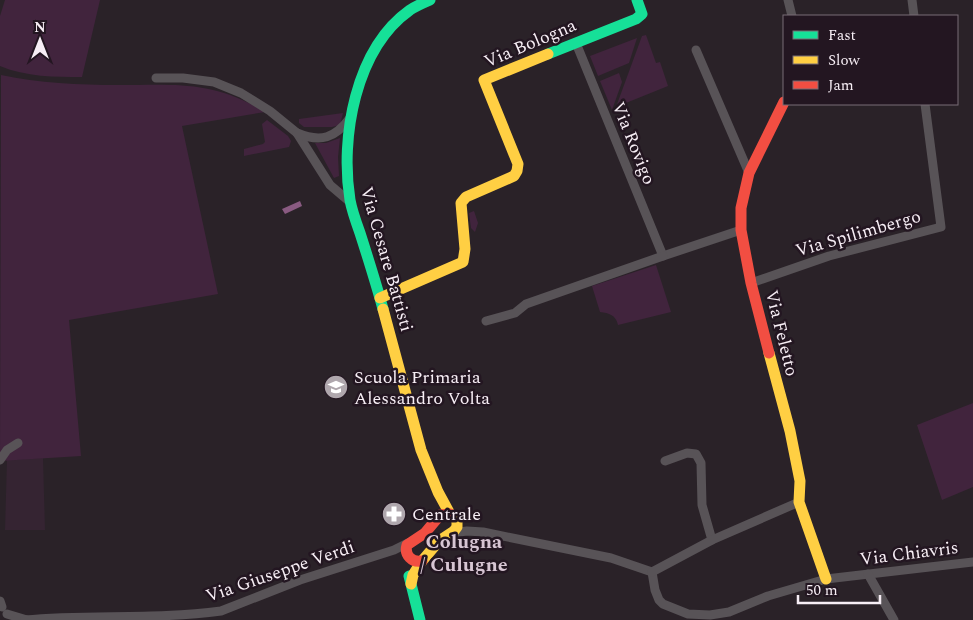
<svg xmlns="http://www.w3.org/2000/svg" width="973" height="620" font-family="Spectral,serif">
	<rect width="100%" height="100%" fill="#2a2228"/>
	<polygon fill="#352432" points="43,458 45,530 5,530 7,460"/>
	<g fill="#41243d">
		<path d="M5,0H100L82,77C55,77 26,77 0,66V16Z"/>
		<polygon points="646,35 656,63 660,62 668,86 616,107 642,36"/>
		<polygon points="637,38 629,63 598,76 590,56"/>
		<polygon points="619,73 622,82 612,110 600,81"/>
		<path d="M1,75C39,83 79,85 118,85C177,85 212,80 265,112L182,126L218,294L69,320L81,456L0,461Z"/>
		<polygon points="343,113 340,125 332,127 304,127 299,123 299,119"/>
		<polygon points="267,120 288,136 291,141 289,147 244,156 244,149 263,144 265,142 262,124"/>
		<polygon points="340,138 338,157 339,176 334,178 315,143 326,143"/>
		<polygon points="474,211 478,223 475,232 471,228 469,213"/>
		<path d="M656,265L671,312L618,325C616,315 609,313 600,312L592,286Z"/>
		<polygon points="973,403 973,487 942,500 917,425"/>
	</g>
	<polygon fill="#895a81" points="300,201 302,206 285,214 282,209"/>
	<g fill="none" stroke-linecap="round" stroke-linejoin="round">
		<g stroke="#585357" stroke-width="9">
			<polyline points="788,0 792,16"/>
			<polyline points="912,0 914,16"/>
			<polyline points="576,43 663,256 741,230"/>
			<polyline points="696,50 749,173"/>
			<polyline points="156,78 183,78 214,82 241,93 270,111 297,133 330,185 350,202"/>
			<path d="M297,133C321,143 335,138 350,118"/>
			<polyline points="751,283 829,256 941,227 925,104"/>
			<polyline points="486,321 515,313 526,304 663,256"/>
			<polyline points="0,460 7,450 18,443"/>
			<polyline points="665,461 687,453 696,454 701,463 702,505 712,540"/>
			<polyline points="452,533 467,531 483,532 611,558 652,572"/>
			<polyline points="652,572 655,590 659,600 663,604 688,614 710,615 729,612 768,596 826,579 973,562"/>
			<polyline points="652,572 712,540 799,502"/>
			<polyline points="868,574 894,620"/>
			<polyline points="0,601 2,607"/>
			<polyline points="7,614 27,620"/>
			<path d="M25,620C91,614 155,620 221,611L300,580L394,550L408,543"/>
		</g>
		<g stroke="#16e098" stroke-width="11">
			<polyline points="548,54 636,19 642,14 637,0"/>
			<path d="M383,309C376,283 368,258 360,233C356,222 352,211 350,200C340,138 355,49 410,10C416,6 423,3 430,0"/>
			<polyline points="409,576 420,620"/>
		</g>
		<g stroke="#ffcf43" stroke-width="11">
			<polyline points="380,298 463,262 465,249 461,203 466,197 514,176 517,171 518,164 484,80 548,54"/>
			<polyline points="383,309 421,450 438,492 450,514 454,516 457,521 457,527 454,531 439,541 422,561 413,575 411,584"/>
			<polyline points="769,353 790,431 800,481 799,502 826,579"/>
		</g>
		<g stroke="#f24e42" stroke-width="11">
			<polyline points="769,353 751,283 741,230 741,208 749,173 784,102"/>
			<path d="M422,561C412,563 404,555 407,545L425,533L440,515L450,514"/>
		</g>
	</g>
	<defs>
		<g id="school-disc" transform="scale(1.25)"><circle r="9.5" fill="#afa7ad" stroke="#231621"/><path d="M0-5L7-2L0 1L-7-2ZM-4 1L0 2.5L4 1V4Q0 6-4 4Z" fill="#fff"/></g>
		<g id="pharmacy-disc" transform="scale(1.25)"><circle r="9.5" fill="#afa7ad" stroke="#231621"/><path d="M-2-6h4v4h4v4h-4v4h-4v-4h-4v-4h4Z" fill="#fff"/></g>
	</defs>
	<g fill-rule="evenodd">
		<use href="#school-disc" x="336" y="387"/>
		<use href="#pharmacy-disc" x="394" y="514"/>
	</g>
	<g text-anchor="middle" stroke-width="5" stroke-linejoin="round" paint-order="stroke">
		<g font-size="18" fill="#f7eef5" stroke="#231621">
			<text transform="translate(530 43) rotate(-23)" y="6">Via Bologna</text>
			<text transform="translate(634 143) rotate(68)" y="6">Via Rovigo</text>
			<text transform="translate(858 233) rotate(-16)" y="6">Via Spilimbergo</text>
			<text transform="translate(387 259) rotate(74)" y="6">Via Cesare Battisti</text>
			<text transform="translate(782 333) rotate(76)" y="6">Via Feletto</text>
			<text transform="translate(909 553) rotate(-7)" y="6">Via Chiavris</text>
			<text transform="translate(280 571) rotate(-19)" y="6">Via Giuseppe Verdi</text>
		</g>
		<g font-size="18" fill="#f7eef5" stroke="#231621" text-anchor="start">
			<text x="354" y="383">Scuola Primaria<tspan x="354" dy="21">Alessandro Volta</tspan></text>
			<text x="412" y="520">Centrale</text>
		</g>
		<g font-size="20" font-weight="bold" fill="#d7c5d3" stroke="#231621">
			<text x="464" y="548">Colugna<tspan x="464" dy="23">/ Culugne</tspan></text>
		</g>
	</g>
	<rect x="783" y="15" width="175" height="90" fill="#231621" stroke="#786c76"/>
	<rect x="793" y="31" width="25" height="8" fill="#16e098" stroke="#786c76"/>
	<text x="828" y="40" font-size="15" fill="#f7eef5">Fast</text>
	<rect x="793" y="56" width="25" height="8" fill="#ffcf43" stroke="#786c76"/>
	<text x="828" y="65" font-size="15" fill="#f7eef5">Slow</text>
	<rect x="793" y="81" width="25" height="8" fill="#f24e42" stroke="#786c76"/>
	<text x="828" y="90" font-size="15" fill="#f7eef5">Jam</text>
	<g transform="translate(40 40)" stroke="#231621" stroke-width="4" paint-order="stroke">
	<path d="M0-4L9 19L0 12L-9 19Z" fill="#f7eef5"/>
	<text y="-8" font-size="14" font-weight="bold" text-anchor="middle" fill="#f7eef5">N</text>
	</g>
	<path d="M798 595v8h82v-8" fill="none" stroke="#f7eef5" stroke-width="2.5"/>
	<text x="806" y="595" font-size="15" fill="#f7eef5" stroke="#231621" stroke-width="4" paint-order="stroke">50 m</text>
</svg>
